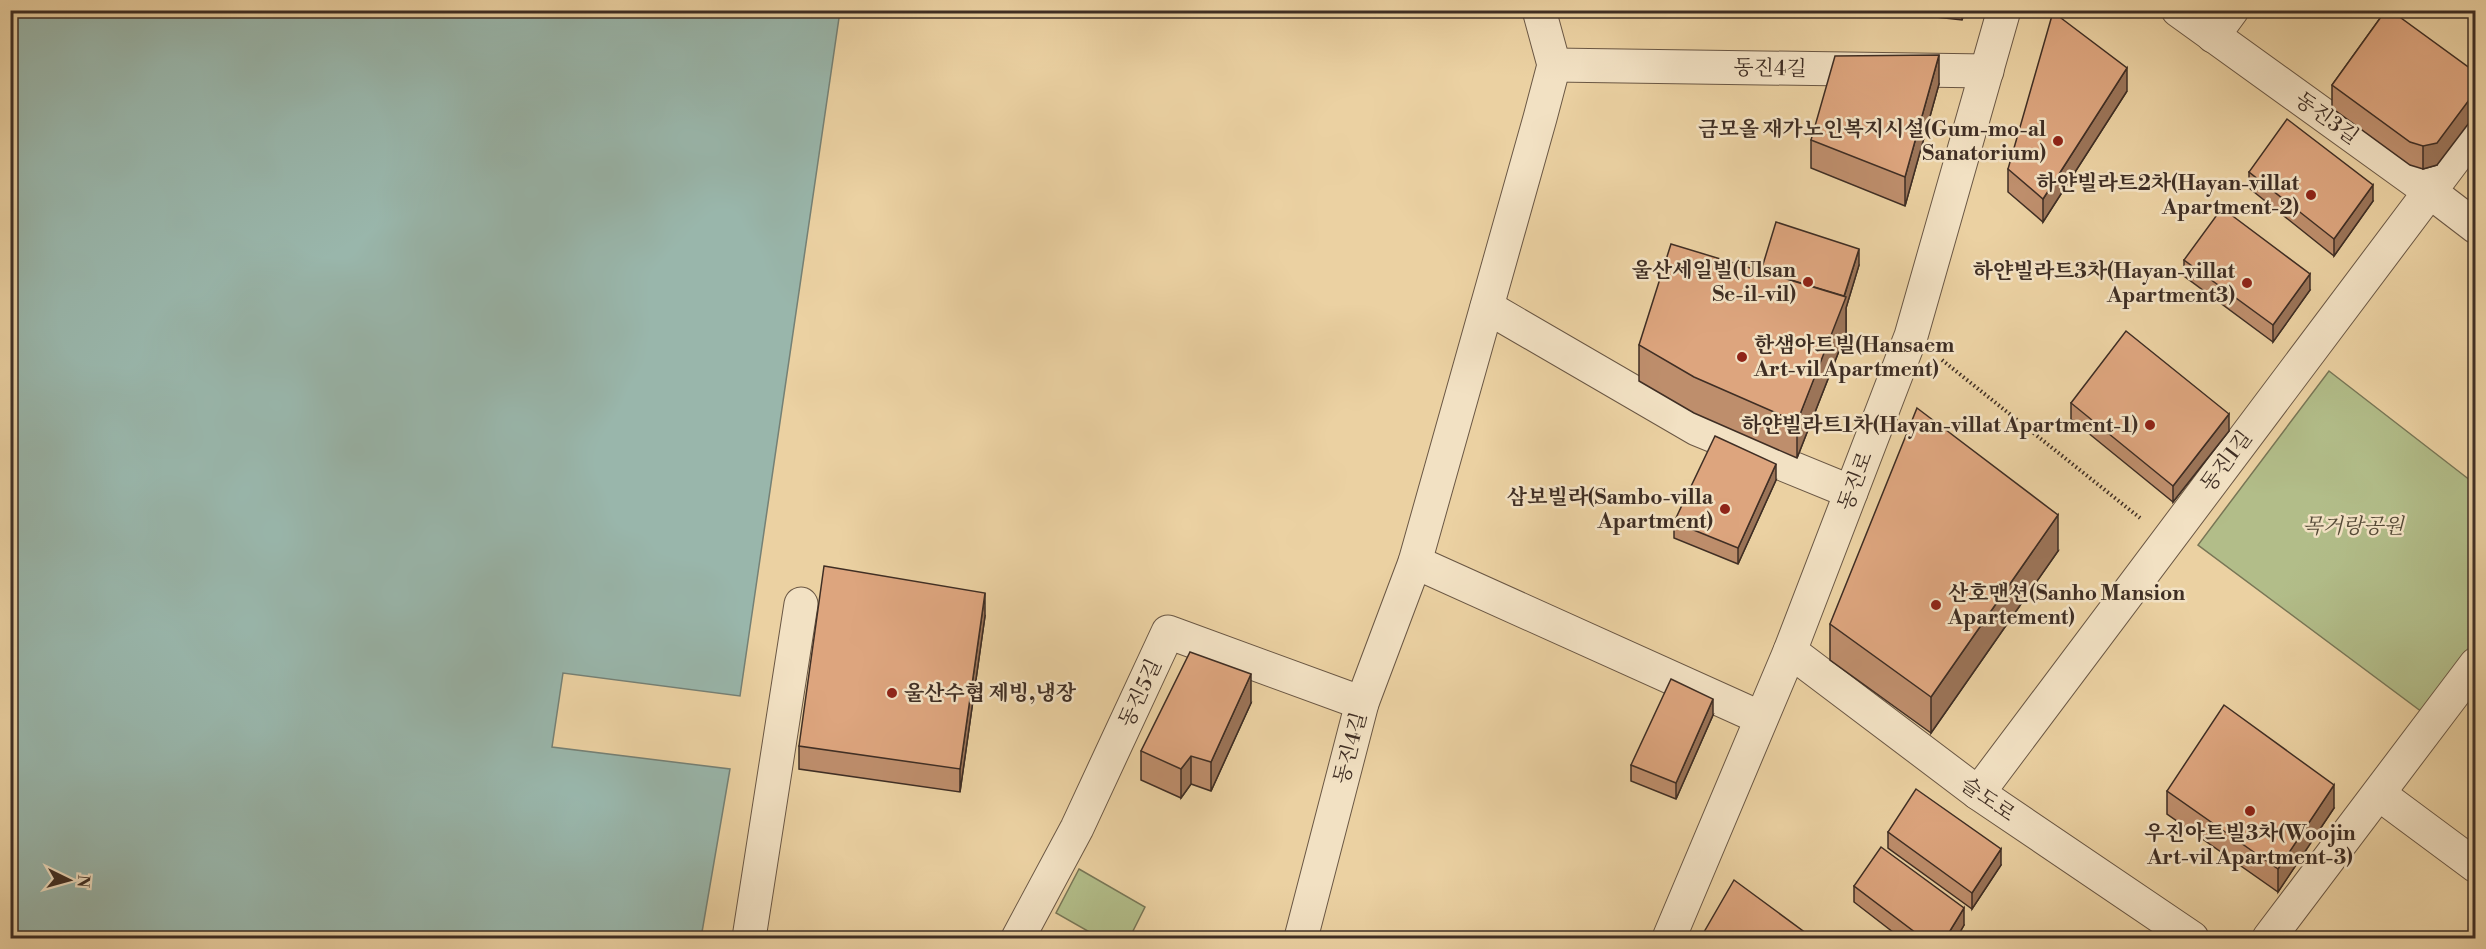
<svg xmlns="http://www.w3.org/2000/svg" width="2486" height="949" font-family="'Libre Bodoni','Noto Serif KR',serif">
	<rect width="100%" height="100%" fill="#ebd1a2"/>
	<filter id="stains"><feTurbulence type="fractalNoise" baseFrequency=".00333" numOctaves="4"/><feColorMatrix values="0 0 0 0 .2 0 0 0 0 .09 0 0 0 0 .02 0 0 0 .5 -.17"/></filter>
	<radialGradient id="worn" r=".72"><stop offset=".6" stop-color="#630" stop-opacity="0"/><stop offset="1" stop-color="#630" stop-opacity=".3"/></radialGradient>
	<g fill="#b2bd89" stroke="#787656" stroke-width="1.5">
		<polygon points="2329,371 2475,484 2475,640 2422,712 2198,545"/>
		<polygon points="1079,869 1145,907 1132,933 1140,938 1100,938 1056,913"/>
	</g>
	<polygon fill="#99b6ab" stroke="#758075" stroke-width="1.5" points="10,11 840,11 740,696 563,673 552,747 730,769 701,938 11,938"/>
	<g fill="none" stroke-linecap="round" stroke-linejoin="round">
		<g stroke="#6a5744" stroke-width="35">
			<g id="minor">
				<polyline points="2178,10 2429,191 2476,227"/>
				<polyline points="2213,36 2232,10"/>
				<polyline points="1554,65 1987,71"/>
				<polyline points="1487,307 1697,429 1851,492"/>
				<polyline points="1415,562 1761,718"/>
				<polyline points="1790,651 1978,793 2192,938"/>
				<polyline points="1978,793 2476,130"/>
				<polyline points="2379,794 2476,866"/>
				<polyline points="749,938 801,604"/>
				<polyline points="1018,938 1077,828 1168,632 1362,703"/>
				<polyline points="1301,938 1362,703 1415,562 1540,118 1554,65 1539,10"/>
				<polyline points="1669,938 1790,651 1911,336 2004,10"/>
				<polyline points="2269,938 2476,664"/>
			</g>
		</g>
		<polyline stroke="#3f2e24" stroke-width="4" stroke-dasharray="1.5 3" stroke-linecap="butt" points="1942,360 2140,518"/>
		<use href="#minor" stroke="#f2e1c3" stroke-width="33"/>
	</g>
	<g fill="#be8e6c" stroke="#3f2e24" stroke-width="1.5">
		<polygon points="1873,10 1965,10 1962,20"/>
		<polygon points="2386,10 2437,165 2423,169 2410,165 2332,108 2332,85"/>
		<polygon points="1939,84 1905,206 1811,168 1811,140"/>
		<polygon points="2127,91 2043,222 2008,192 2008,169"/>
		<polygon points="2249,172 2373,201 2334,256 2249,188"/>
		<polygon points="2184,260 2310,290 2273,342 2184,276"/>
		<polygon points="1859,265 1846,308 1846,333 1797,458 1694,413 1639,381 1639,345 1761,271"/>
		<polygon points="2071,403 2229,431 2173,502 2071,419"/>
		<polygon points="1776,480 1738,564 1674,538 1674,522"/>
		<polygon points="2058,551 1931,733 1830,660 1830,624"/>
		<polygon points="985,616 960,792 799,769 799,746"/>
		<polygon points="1251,703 1211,791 1191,784 1181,798 1141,780 1141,751"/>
		<polygon points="1713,715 1676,799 1631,781 1631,765"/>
		<polygon points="2167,791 2334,808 2278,892 2167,814"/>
		<polygon points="1888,832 2001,865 1972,909 1888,848"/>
		<polygon points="1854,886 1964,925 1956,939 1902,939 1854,902"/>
	</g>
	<g fill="#9b7458" stroke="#3f2e24" stroke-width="1.5">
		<polygon points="1962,10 1965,10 1962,20"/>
		<polygon points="1939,55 1939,84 1905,206 1905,177"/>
		<polygon points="2127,68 2127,91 2043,222 2043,199"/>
		<polygon points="2475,92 2475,115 2437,165 2423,169 2423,146"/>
		<polygon points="2373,185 2373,201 2334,256 2334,239"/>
		<polygon points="1859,249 1859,265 1846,308 1846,333 1797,458 1797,422 1840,310"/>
		<polygon points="2310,274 2310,290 2273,342 2273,325"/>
		<polygon points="2229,414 2229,431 2173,502 2173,486"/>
		<polygon points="1776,464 1776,480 1738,564 1738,548"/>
		<polygon points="2058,515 2058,551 1931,733 1931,697"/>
		<polygon points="985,593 985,616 960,792 960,769"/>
		<polygon points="1251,674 1251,703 1211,791 1211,762"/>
		<polygon points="1713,699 1713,715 1676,799 1676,783"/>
		<polygon points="1191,756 1191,784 1181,798 1181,769"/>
		<polygon points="2334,785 2334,808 2278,892 2278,869"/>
		<polygon points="2001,849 2001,865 1972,909 1972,893"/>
		<polygon points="1964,908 1964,925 1956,939 1945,939"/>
	</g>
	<g fill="#dda57e" stroke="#3f2e24" stroke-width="1.5">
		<polygon points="2386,10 2390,10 2475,72 2475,92 2437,143 2423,146 2410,142 2332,85"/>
		<polygon points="2053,12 2127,68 2043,199 2008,169"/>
		<polygon points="1939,55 1905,177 1811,140 1835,56"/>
		<polygon points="2287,119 2373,185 2334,239 2249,172"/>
		<polygon points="2222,208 2310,274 2273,325 2184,260"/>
		<polygon points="1776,222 1859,249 1844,296 1761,271"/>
		<polygon points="1671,244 1846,297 1797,422 1694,377 1639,345"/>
		<polygon points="2126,331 2229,414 2173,486 2071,403"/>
		<polygon points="1917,408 2058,515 1931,697 1830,624"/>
		<polygon points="1715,436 1776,464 1738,548 1674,522"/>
		<polygon points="824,566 985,593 960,769 799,746"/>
		<polygon points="1190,652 1251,674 1211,762 1191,756 1181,769 1141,751"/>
		<polygon points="1671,679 1713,699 1676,783 1631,765"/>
		<polygon points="2224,705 2334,785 2278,869 2167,791"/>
		<polygon points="1916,789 2001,849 1972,893 1888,832"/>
		<polygon points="1881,847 1964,908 1945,939 1924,939 1854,886"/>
		<polygon points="1734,880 1814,939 1700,939"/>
	</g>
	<g fill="#8f2418" stroke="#f2e1c3" stroke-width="2">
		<circle cx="2058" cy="141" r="6"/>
		<circle cx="2311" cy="195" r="6"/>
		<circle cx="1808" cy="282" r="6"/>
		<circle cx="2247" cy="283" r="6"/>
		<circle cx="1742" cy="357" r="6"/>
		<circle cx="2150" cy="425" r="6"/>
		<circle cx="1725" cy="509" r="6"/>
		<circle cx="1936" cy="605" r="6"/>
		<circle cx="892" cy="693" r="6"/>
		<circle cx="2250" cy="811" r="6"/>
	</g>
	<g text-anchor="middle" stroke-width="5" stroke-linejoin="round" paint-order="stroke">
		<g font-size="21" fill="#3f2e24" stroke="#f2e1c3">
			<text transform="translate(1770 68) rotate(1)" y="7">동진4길</text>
			<text transform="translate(2327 118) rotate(36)" y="7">동진3길</text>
			<text transform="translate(2226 461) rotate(-53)" y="7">동진1길</text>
			<text transform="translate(1855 481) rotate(-69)" y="7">동진로</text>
			<text transform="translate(1140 693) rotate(-65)" y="7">동진5길</text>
			<text transform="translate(1350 748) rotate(-75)" y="7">동진4길</text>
			<text transform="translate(1988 799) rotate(35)" y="7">슬도로</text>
		</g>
		<g font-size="21" font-weight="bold" fill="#3f2e24" stroke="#f2e1c3" text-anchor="end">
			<text x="2046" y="136">금모올 재가노인복지시설(Gum-mo-al<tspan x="2046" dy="24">Sanatorium)</tspan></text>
			<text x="2299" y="190">하얀빌라트2차(Hayan-villat<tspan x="2299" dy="24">Apartment-2)</tspan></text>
			<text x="1796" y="277">울산세일빌(Ulsan<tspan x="1796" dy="24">Se-il-vil)</tspan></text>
			<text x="2235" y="278">하얀빌라트3차(Hayan-villat<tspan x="2235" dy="24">Apartment3)</tspan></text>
			<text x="1754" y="352" text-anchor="start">한샘아트빌(Hansaem<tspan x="1754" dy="24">Art-vil Apartment)</tspan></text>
			<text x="2138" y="432">하얀빌라트1차(Hayan-villat Apartment-1)</text>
			<text x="1713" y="504">삼보빌라(Sambo-villa<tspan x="1713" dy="24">Apartment)</tspan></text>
			<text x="1948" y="600" text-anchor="start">산호맨션(Sanho Mansion<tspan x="1948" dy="24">Apartement)</tspan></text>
			<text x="904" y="700" text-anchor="start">울산수협 제빙,냉장</text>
			<text x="2250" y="840" text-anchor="middle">우진아트빌3차(Woojin<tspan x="2250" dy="24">Art-vil Apartment-3)</tspan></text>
		</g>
		<g font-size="21" font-style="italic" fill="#564b38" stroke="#f2e1c3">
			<text x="2353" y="533">목거랑공원</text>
		</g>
	</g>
	<rect width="2486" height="949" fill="none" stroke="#ebd1a2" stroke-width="36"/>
	<rect x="12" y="12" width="2462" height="925" fill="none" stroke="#3f2e24" stroke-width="3"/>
	<rect x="18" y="18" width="2450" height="913" fill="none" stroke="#3f2e24" stroke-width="1.5"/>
	<g transform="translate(69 880) rotate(95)" stroke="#f2e1c3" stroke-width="4.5" paint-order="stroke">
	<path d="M0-4.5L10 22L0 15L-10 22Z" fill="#3f2e24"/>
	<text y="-9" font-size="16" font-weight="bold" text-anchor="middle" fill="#3f2e24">N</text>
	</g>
	<rect width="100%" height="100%" filter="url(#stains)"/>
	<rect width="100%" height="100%" fill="url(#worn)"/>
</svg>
